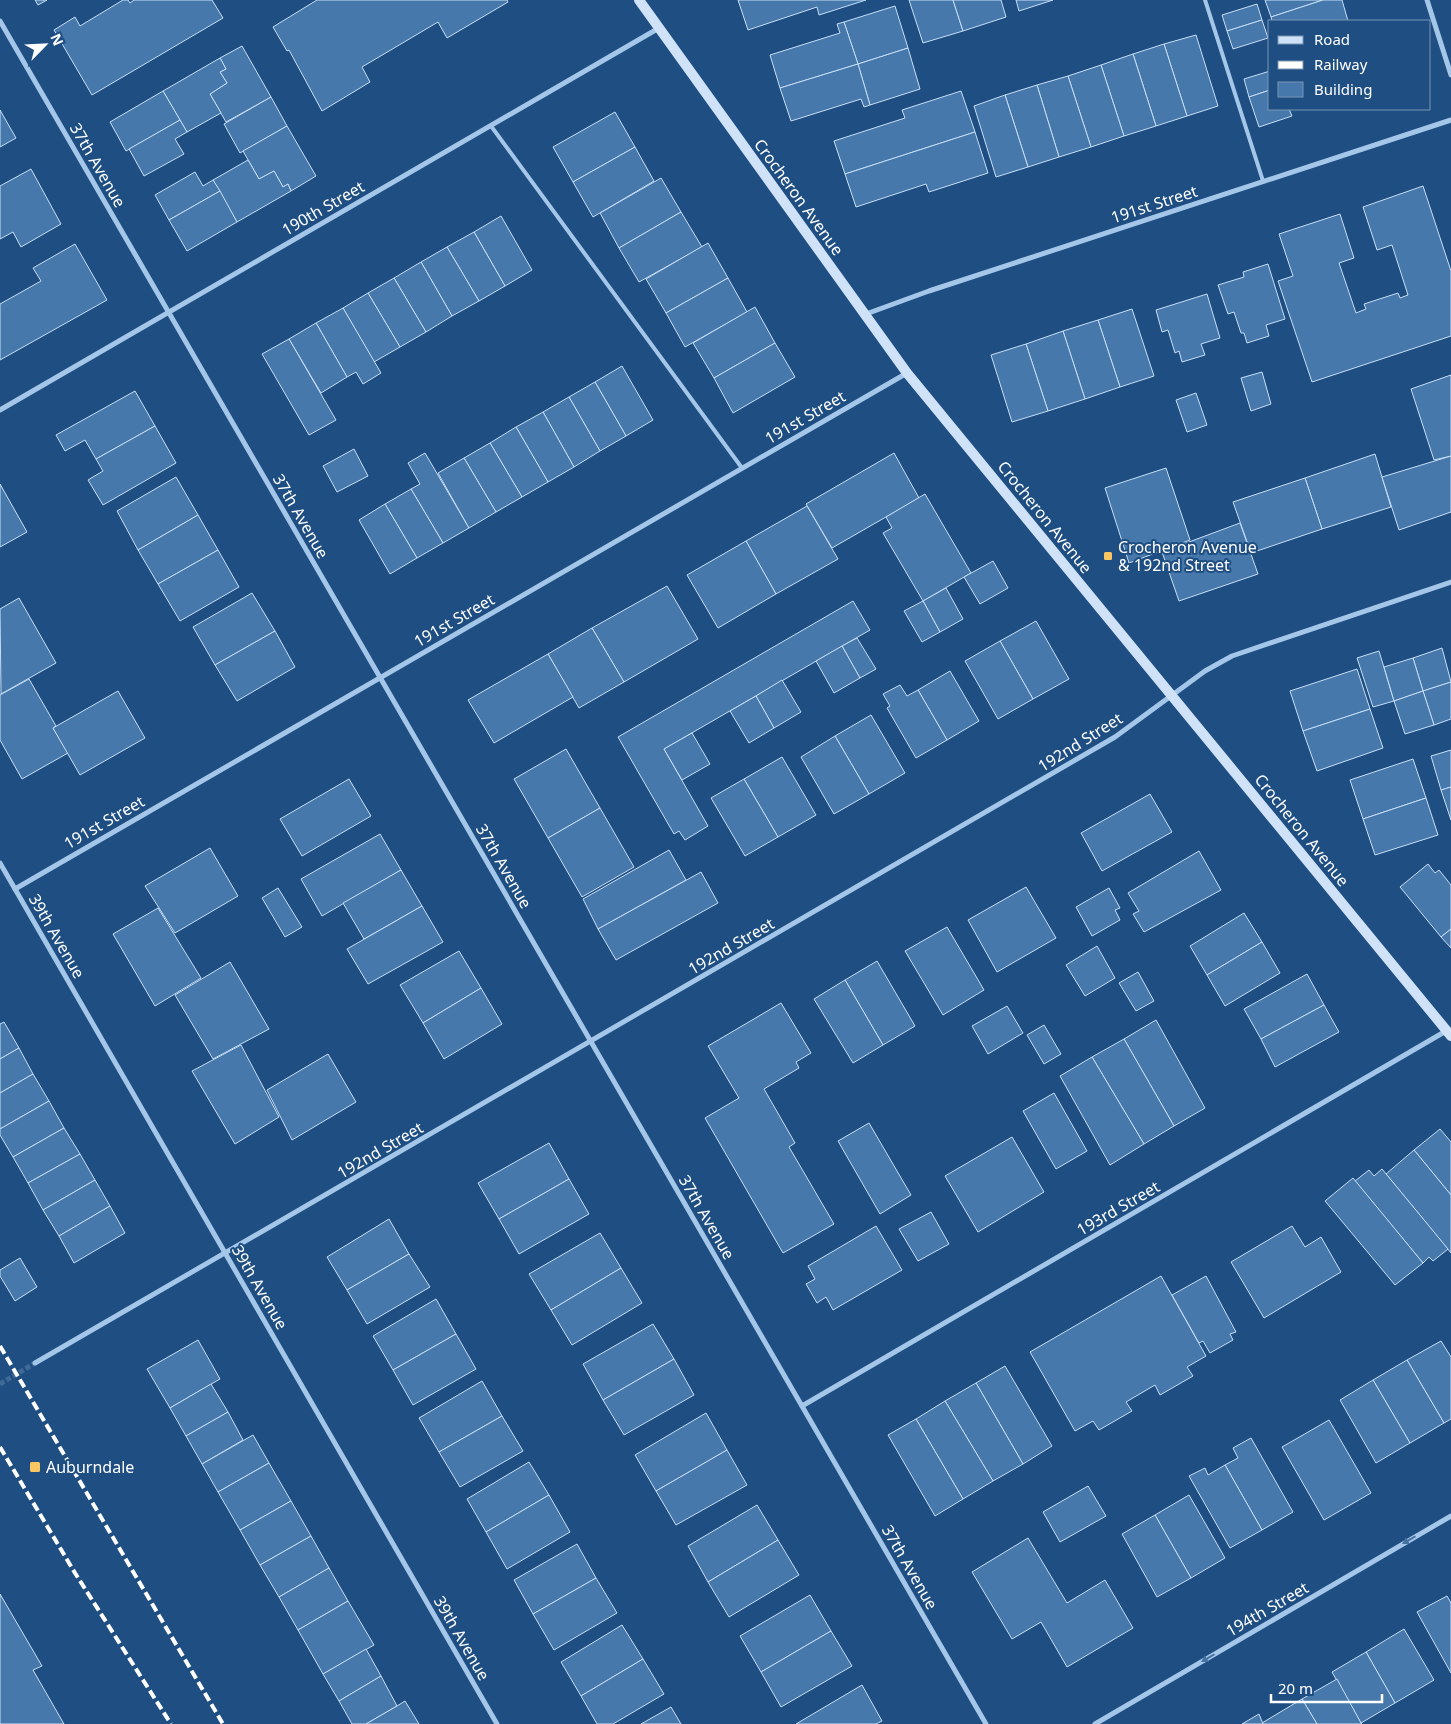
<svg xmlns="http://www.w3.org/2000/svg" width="1451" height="1724" font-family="'Noto Sans',sans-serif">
	<rect width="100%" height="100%" fill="#1e4e82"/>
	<g fill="#4678ab" stroke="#c8dff7">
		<polygon points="35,0 47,0 38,5"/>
		<polygon points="123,0 128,0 130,3 134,0 212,0 223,18 92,95 54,30 75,17 80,26"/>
		<polygon points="317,0 507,0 508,2 447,38 438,22 362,67 370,82 322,111 289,50 287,51 273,27"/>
		<polygon points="738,0 866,0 819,15 817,7 748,30"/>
		<polygon points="909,0 953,0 963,31 923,43"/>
		<polygon points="953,0 1001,0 1006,17 963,31"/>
		<polygon points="1016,0 1053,0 1019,11"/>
		<polygon points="1265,0 1323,0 1271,17"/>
		<polygon points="1323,0 1342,0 1348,21 1272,21 1271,17"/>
		<polygon points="1257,4 1262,20 1227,31 1222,15"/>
		<polygon points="895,6 908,48 858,64 844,22"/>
		<polygon points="1262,20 1268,38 1233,49 1227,31"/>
		<polygon points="844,22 858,64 780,88 770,55 840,33 837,24"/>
		<polygon points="1196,35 1218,106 1187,116 1164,44"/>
		<polygon points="1164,44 1187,116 1156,126 1133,54"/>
		<polygon points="242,46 271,97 226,122 210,94 227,83 220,72 226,69 220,58"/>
		<polygon points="908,48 920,89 870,105 858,64"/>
		<polygon points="1133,54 1156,126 1124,136 1101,65"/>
		<polygon points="220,58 226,69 220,72 227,83 210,94 221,113 187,132 163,91"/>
		<polygon points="858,64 870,105 864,107 861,99 791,121 780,88"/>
		<polygon points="1101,65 1124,136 1091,147 1068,76"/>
		<polygon points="1270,71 1270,90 1249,97 1244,79"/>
		<polygon points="1068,76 1091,147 1059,157 1037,85"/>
		<polygon points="1037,85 1059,157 1028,167 1005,95"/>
		<polygon points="1270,90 1270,109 1289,109 1292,116 1259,127 1249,97"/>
		<polygon points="163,91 180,120 126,151 110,122"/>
		<polygon points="961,91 975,132 845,174 834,141 905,118 902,110"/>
		<polygon points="1005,95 1028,167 996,177 974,106"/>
		<polygon points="271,97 287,126 240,153 224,124"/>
		<polygon points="0,110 16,138 0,147"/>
		<polygon points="615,112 635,147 573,182 553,147"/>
		<polygon points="180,120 187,132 175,139 184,154 144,176 129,149"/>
		<polygon points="287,126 316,176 291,191 288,184 283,187 274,171 259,179 243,151"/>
		<polygon points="975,132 988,173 929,192 926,184 856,207 845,174"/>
		<polygon points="635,147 654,181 593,217 573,182"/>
		<polygon points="248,160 259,179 274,171 283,187 288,184 291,191 237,222 213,180"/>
		<polygon points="31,169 61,224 21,247 13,232 0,239 0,186"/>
		<polygon points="195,172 203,186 213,180 220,191 169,220 155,195"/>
		<polygon points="661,178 681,212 619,248 600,213"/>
		<polygon points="1423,186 1451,271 1451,336 1312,382 1278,281 1293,276 1279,234 1340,214 1354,258 1339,263 1356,313 1366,309 1364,304 1398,293 1400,298 1408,295 1392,245 1377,250 1363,207"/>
		<polygon points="220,191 237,222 187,251 169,220"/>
		<polygon points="681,212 702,247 639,282 619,248"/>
		<polygon points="501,216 532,270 505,286 474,232"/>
		<polygon points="474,232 505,286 479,301 447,247"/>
		<polygon points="708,243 728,278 666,313 646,279"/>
		<polygon points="75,244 107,300 0,360 0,304 41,281 33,268"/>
		<polygon points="447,247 479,301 452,316 421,262"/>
		<polygon points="421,262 452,316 426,332 394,278"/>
		<polygon points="1268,264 1285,319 1266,325 1269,336 1247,343 1244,333 1241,333 1234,312 1228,314 1218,285 1244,277 1243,272"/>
		<polygon points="394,278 426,332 400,347 368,293"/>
		<polygon points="728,278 747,312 685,347 666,313"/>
		<polygon points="368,293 400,347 374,362 343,308"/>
		<polygon points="1207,294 1220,338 1201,344 1205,355 1182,362 1179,351 1175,353 1168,330 1162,332 1156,310"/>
		<polygon points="755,307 775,343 714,378 693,343"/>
		<polygon points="343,308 381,373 363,384 356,372 347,377 316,323"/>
		<polygon points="1132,309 1154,376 1120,387 1098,320"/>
		<polygon points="1098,320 1120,387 1085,399 1063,331"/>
		<polygon points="316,323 347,377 321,393 289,339"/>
		<polygon points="1063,331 1085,399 1048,411 1026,344"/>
		<polygon points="289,339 336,420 309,435 262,354"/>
		<polygon points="775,343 795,377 733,413 714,378"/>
		<polygon points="1026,344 1048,411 1012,422 991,355"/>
		<polygon points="622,366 653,420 626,436 595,382"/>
		<polygon points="1262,372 1271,404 1251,411 1241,378"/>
		<polygon points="1451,375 1451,456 1434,460 1411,389"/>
		<polygon points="595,382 626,436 600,451 569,397"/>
		<polygon points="135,391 155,426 96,459 85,440 65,451 56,435"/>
		<polygon points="1196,393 1207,425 1187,432 1176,400"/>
		<polygon points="569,397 600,451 574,467 543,412"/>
		<polygon points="543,412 574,467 548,482 516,427"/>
		<polygon points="155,426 176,463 103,505 88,480 103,471 96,459"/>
		<polygon points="516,427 548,482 522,497 490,443"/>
		<polygon points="490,443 522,497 496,512 464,458"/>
		<polygon points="354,449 368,476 337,492 323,466"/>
		<polygon points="425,453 469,528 443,543 411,489 420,484 408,463"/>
		<polygon points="894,453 919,498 832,548 806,504"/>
		<polygon points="1375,454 1391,507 1322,529 1305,478"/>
		<polygon points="1451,456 1451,512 1399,530 1382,477"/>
		<polygon points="464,458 496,512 469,528 438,473"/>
		<polygon points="1166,468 1190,540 1129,563 1105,488"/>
		<polygon points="176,477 198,515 138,550 117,511"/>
		<polygon points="1305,478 1322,529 1251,553 1233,502"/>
		<polygon points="0,484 27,532 0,547"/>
		<polygon points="411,489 443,543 417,558 385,504"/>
		<polygon points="925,494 971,573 923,601 883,533 892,528 886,517"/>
		<polygon points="385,504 417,558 390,574 359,520"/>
		<polygon points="807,506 838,559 776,594 746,541"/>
		<polygon points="198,515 218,550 158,584 138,550"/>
		<polygon points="1240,523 1258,574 1179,601 1162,552"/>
		<polygon points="746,541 776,594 718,628 687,575"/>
		<polygon points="218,550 239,587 180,621 158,584"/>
		<polygon points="993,561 1008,588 980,604 964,577"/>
		<polygon points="667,586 698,639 624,682 592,628"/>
		<polygon points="946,588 963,619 940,632 923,601"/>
		<polygon points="252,593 275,631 215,665 193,627"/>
		<polygon points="19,598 56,663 1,694 0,609"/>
		<polygon points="853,601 870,630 664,749 708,826 685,840 679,831 674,834 618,737"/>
		<polygon points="923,601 940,632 922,642 904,611"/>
		<polygon points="1036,621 1069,679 1033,699 1000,641"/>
		<polygon points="592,628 624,682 579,708 548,654"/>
		<polygon points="275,631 295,667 237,701 215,665"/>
		<polygon points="857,638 876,669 860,678 842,646"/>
		<polygon points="1000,641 1033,699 998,719 965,661"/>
		<polygon points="842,646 860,678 834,693 816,661"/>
		<polygon points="1442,648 1451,682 1423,691 1413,658"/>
		<polygon points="1379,651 1394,701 1373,707 1357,658"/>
		<polygon points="548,654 573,697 494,743 468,700"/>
		<polygon points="1413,658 1423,691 1394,701 1384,667"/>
		<polygon points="1357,669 1370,709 1303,731 1290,691"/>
		<polygon points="950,671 979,721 947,740 918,690"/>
		<polygon points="29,679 56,726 53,728 68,753 22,779 0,740 0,695"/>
		<polygon points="782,680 801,712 774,728 756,696"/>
		<polygon points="1451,682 1451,719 1434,725 1423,691"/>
		<polygon points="900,685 907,696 918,690 947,740 916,758 887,708 890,706 883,694"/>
		<polygon points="118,691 145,738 80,775 53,728"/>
		<polygon points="1423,691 1434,725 1405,734 1394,701"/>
		<polygon points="756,696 774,728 749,743 730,711"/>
		<polygon points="1370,709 1383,748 1317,771 1303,731"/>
		<polygon points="871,715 905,773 869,794 835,736"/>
		<polygon points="692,733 710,764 682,780 664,749"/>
		<polygon points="835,736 869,794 834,814 801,757"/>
		<polygon points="566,749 600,808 548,838 514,779"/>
		<polygon points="1451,750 1451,787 1441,790 1431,756"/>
		<polygon points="782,757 816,815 778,837 744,779"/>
		<polygon points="1413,759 1426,798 1363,819 1350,780"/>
		<polygon points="349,779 371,816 302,856 280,819"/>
		<polygon points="744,779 778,837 745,856 711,798"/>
		<polygon points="1451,787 1451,820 1441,790"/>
		<polygon points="1150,794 1172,832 1102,871 1081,833"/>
		<polygon points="1426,798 1438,835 1375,855 1363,819"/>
		<polygon points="600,808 634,867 582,897 548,838"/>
		<polygon points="380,834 401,870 322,916 301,879"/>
		<polygon points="210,848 238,896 175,933 145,886"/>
		<polygon points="669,850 686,880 598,929 583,899"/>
		<polygon points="1199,851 1221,890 1144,932 1133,914 1139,911 1128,893"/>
		<polygon points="1428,864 1435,873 1439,870 1451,885 1451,929 1441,937 1400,887"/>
		<polygon points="401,870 422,906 364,939 343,903"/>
		<polygon points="701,872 718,903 616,960 598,929"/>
		<polygon points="1026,887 1056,938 997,972 968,920"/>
		<polygon points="278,888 302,927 285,937 262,898"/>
		<polygon points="1109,888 1120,908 1115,910 1120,920 1092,936 1076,907"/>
		<polygon points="422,906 443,942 368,984 347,949"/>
		<polygon points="158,908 201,978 155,1006 113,934"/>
		<polygon points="1244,913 1262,942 1207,975 1190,946"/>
		<polygon points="947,927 984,990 943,1015 905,951"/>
		<polygon points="1451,929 1451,948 1441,937"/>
		<polygon points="1262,942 1280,973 1225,1006 1207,975"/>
		<polygon points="1097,946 1115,978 1085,996 1066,965"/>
		<polygon points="459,951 481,988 423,1023 400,985"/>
		<polygon points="877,961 915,1026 883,1045 845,980"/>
		<polygon points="230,962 269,1029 213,1059 175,995"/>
		<polygon points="1138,972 1154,1001 1136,1011 1119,983"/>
		<polygon points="1307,974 1324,1005 1261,1039 1244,1009"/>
		<polygon points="845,980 883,1045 853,1063 814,999"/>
		<polygon points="481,988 502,1024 444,1059 423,1023"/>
		<polygon points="781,1003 811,1053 796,1062 799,1068 764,1089 795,1143 789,1147 834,1224 783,1253 705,1118 739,1098 708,1046"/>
		<polygon points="1324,1005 1339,1032 1275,1067 1261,1039"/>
		<polygon points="1007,1006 1023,1033 988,1054 972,1026"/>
		<polygon points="1156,1020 1205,1108 1174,1126 1124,1039"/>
		<polygon points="4,1022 19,1048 0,1059 0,1024"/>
		<polygon points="1044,1025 1061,1054 1044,1064 1027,1035"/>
		<polygon points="1124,1039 1174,1126 1144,1144 1092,1057"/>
		<polygon points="241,1045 279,1117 235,1144 192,1071"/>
		<polygon points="19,1048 33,1074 0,1093 0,1059"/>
		<polygon points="328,1054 356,1102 292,1140 267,1090"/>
		<polygon points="1092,1057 1144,1144 1110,1165 1060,1076"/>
		<polygon points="33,1074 49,1101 0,1129 0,1093"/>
		<polygon points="1054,1093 1087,1151 1056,1169 1023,1111"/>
		<polygon points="49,1101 64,1128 13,1157 0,1135 0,1129"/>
		<polygon points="869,1123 911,1195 880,1214 838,1141"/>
		<polygon points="64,1128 80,1154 28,1183 13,1157"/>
		<polygon points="1440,1129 1451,1142 1451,1195 1414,1150"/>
		<polygon points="1012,1137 1044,1192 978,1232 945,1176"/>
		<polygon points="549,1143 569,1179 499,1219 478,1183"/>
		<polygon points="1414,1150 1451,1195 1451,1253 1386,1174"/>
		<polygon points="80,1154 95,1180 43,1210 28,1183"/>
		<polygon points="1382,1169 1448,1249 1433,1261 1429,1257 1423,1263 1355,1181 1369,1170 1374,1176"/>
		<polygon points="1353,1178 1423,1263 1395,1285 1325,1201"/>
		<polygon points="569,1179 589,1214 519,1254 499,1219"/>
		<polygon points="95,1180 110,1206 59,1236 43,1210"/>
		<polygon points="110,1206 125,1233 74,1263 59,1236"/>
		<polygon points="931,1212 949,1244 918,1261 899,1229"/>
		<polygon points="389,1219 409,1254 347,1290 327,1257"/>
		<polygon points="876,1226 902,1270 833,1310 826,1297 817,1303 806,1284 815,1279 808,1266"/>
		<polygon points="1292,1226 1305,1247 1321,1237 1341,1272 1264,1318 1231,1262"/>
		<polygon points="600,1233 621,1268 551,1310 529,1274"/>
		<polygon points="409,1254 430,1287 367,1324 347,1290"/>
		<polygon points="20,1258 37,1287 15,1301 0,1276 0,1270"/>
		<polygon points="621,1268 642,1303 572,1345 551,1310"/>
		<polygon points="1161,1276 1206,1356 1187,1367 1193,1376 1160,1395 1155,1385 1126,1402 1132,1411 1099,1430 1093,1421 1075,1431 1030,1352"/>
		<polygon points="1206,1276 1236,1332 1230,1334 1233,1340 1210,1353 1203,1341 1199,1343 1172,1295"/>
		<polygon points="436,1299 456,1334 393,1370 373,1336"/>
		<polygon points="653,1324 674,1359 603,1400 583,1364"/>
		<polygon points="456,1334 476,1369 413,1405 393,1370"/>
		<polygon points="198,1340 220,1379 170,1408 147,1369"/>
		<polygon points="1441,1341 1451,1357 1451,1419 1444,1423 1407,1360"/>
		<polygon points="674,1359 694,1395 624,1435 603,1400"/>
		<polygon points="1407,1360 1444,1423 1410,1443 1373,1380"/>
		<polygon points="1005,1366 1052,1446 1023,1464 976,1383"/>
		<polygon points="1373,1380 1410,1443 1376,1463 1340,1400"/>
		<polygon points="482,1381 502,1416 439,1452 419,1418"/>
		<polygon points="976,1383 1023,1464 993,1481 945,1401"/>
		<polygon points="211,1384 228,1412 186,1436 170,1408"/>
		<polygon points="945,1401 993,1481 963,1499 916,1419"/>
		<polygon points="228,1412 243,1440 202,1464 186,1436"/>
		<polygon points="706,1413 727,1450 656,1491 635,1455"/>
		<polygon points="502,1416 523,1451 460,1487 439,1452"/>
		<polygon points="916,1419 963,1499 935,1516 888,1435"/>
		<polygon points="1329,1420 1371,1493 1324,1520 1282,1447"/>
		<polygon points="253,1435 269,1463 218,1492 202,1464"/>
		<polygon points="1251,1438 1293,1512 1262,1530 1225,1465 1238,1458 1233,1448"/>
		<polygon points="727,1450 747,1485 676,1525 656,1491"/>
		<polygon points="529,1462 549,1495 486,1532 467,1499"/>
		<polygon points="269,1463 291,1501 240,1530 218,1492"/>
		<polygon points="1225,1465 1262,1530 1230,1548 1189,1476 1205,1468 1208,1475"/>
		<polygon points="1088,1486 1106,1516 1060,1542 1043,1512"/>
		<polygon points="549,1495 570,1532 507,1569 486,1532"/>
		<polygon points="1189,1495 1225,1558 1191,1578 1155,1515"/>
		<polygon points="291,1501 311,1536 260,1565 240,1530"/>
		<polygon points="757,1505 778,1540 708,1582 688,1546"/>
		<polygon points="1155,1515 1191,1578 1157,1597 1122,1534"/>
		<polygon points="311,1536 329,1568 279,1597 260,1565"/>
		<polygon points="1028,1538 1067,1603 1105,1580 1133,1628 1067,1667 1041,1622 1012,1639 972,1572"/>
		<polygon points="778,1540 799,1575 729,1617 708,1582"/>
		<polygon points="577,1544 596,1578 533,1614 514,1580"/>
		<polygon points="329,1568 348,1601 298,1630 279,1597"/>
		<polygon points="596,1578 617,1613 554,1650 533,1614"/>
		<polygon points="0,1594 42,1666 33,1670 64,1724 0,1724"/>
		<polygon points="810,1595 831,1631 761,1672 740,1636"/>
		<polygon points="1447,1596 1451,1603 1451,1673 1417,1612"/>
		<polygon points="348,1601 374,1645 323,1674 298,1630"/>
		<polygon points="622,1625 643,1659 581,1696 561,1662"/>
		<polygon points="1404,1629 1434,1680 1395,1703 1366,1652"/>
		<polygon points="831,1631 852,1666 781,1707 761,1672"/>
		<polygon points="366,1649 381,1676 339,1701 323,1674"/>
		<polygon points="1366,1652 1395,1703 1361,1723 1332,1672"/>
		<polygon points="643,1659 664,1694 613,1724 597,1724 581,1696"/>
		<polygon points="381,1676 397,1706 366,1724 352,1724 339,1701"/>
		<polygon points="1337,1679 1361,1723 1362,1724 1317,1724 1302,1699"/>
		<polygon points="862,1685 882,1721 876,1724 796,1724"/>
		<polygon points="1302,1699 1317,1724 1263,1724 1262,1723"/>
		<polygon points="405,1701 419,1724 366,1724 397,1706"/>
		<polygon points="671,1707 681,1724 641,1724"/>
		<polygon points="1259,1714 1263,1724 1242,1724"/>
	</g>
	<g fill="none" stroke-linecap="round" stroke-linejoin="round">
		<polyline stroke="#406995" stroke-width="5" stroke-dasharray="5 2.5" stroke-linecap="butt" points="0,1384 35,1363"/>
		<g stroke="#a4c6e9" stroke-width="4">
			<polyline points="1205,0 1263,181"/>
			<polyline points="491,126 742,468"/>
		</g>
		<g stroke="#a4c6e9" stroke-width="5">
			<polyline points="1427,0 1451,75"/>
			<polyline points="0,21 986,1724"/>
			<polyline points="866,314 929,291 1451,120"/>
			<polyline points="0,410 659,28"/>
			<polyline points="0,863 497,1724"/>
			<polyline points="15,889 907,373"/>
			<polyline points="35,1363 1115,737 1205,671 1232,656 1451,582"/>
			<polyline points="802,1406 1446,1031"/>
			<polyline points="1095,1724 1451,1516"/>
		</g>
		<polyline stroke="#cfe2f7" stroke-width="10" points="639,0 907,373 1451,1036"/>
		<g stroke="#fff" stroke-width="4" stroke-dasharray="9 4" stroke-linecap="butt">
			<polyline points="0,1346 223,1724"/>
			<polyline points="0,1447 75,1573 171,1724"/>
		</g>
	</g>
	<defs><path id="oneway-solid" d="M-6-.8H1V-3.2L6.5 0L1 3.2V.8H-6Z" transform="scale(1.25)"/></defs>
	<g fill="#4672a1">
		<use href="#oneway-solid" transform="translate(1409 1540) rotate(150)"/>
		<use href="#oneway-solid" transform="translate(1208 1658) rotate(150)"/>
	</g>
	<g fill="#f8c663" stroke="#1e4e82" stroke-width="2">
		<rect x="1103" y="551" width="10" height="10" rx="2.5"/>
		<rect x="29" y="1461" width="12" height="12" rx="2.5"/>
	</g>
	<g text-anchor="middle" stroke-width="4" stroke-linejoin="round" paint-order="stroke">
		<g font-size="16" fill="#fff" stroke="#1e4e82">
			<text transform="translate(98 165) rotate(60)" y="6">37th Avenue</text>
			<text transform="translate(799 197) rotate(54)" y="6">Crocheron Avenue</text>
			<text transform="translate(1154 204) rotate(-18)" y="6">191st Street</text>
			<text transform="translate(323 208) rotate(-30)" y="6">190th Street</text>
			<text transform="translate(805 417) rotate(-30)" y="6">191st Street</text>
			<text transform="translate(301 516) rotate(60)" y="6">37th Avenue</text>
			<text transform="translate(1045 517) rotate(51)" y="6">Crocheron Avenue</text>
			<text transform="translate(454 620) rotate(-30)" y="6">191st Street</text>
			<text transform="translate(1080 742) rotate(-32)" y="6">192nd Street</text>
			<text transform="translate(104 822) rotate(-30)" y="6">191st Street</text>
			<text transform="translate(1302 830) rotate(51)" y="6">Crocheron Avenue</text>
			<text transform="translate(504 866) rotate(60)" y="6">37th Avenue</text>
			<text transform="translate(57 936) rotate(60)" y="6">39th Avenue</text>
			<text transform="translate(731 946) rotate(-30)" y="6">192nd Street</text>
			<text transform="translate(380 1150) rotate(-30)" y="6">192nd Street</text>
			<text transform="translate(1118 1208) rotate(-30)" y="6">193rd Street</text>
			<text transform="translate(707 1217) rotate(60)" y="6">37th Avenue</text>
			<text transform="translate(260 1287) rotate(60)" y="6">39th Avenue</text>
			<text transform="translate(910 1567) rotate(60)" y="6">37th Avenue</text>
			<text transform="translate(1267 1609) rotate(-30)" y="6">194th Street</text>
			<text transform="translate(462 1638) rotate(60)" y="6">39th Avenue</text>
		</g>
		<g font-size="16" fill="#fff" stroke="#1e4e82" text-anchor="start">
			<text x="1118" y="553">Crocheron Avenue<tspan x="1118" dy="18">&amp; 192nd Street</tspan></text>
			<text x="46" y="1473">Auburndale</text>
		</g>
	</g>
	<rect x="1268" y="20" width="162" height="90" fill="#1e4e82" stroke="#7895b4"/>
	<rect x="1278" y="36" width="25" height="8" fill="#cfe2f7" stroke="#7895b4"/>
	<text x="1314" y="45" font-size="15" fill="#ffffff">Road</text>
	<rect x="1278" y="61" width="25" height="8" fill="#ffffff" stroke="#7895b4"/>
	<text x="1314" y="70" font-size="15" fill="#ffffff">Railway</text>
	<rect x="1278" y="82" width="25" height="15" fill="#4678ab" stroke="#7895b4"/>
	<text x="1314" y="95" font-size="15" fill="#ffffff">Building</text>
	<g transform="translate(45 45) rotate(66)" stroke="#1e4e82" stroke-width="4" paint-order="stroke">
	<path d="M0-4L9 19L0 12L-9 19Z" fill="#ffffff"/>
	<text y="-8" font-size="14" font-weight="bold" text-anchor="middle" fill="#ffffff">N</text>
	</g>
	<path d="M1271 1694v8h111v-8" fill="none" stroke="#ffffff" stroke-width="2.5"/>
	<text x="1278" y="1694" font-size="15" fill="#ffffff" stroke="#1e4e82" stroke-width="4" paint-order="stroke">20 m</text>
</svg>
